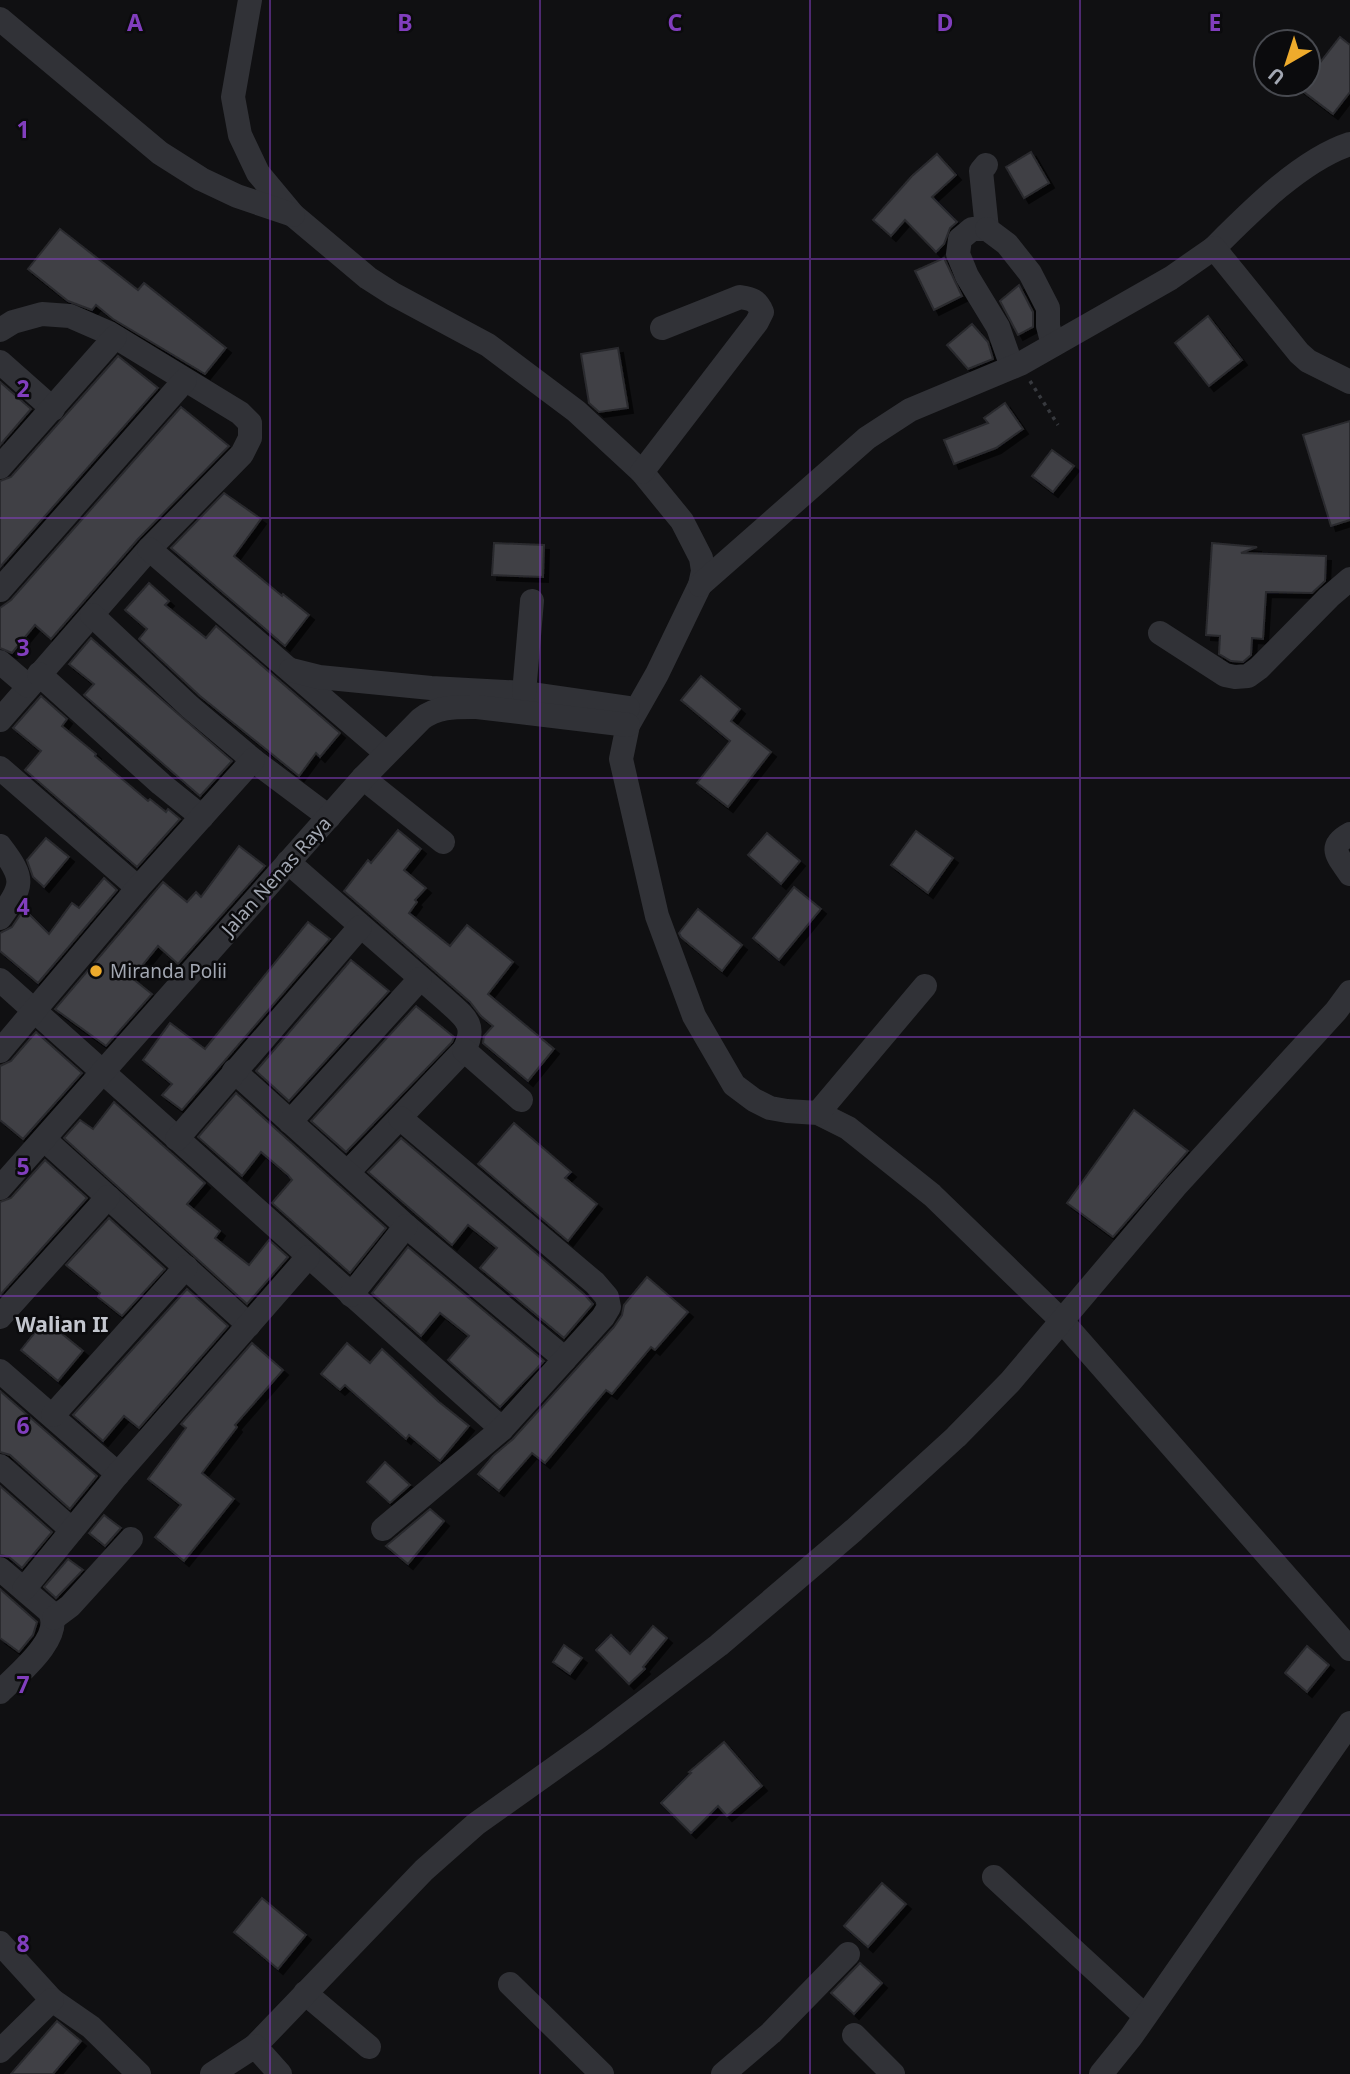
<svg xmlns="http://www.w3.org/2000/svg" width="1350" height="2074" font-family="'Noto Sans',sans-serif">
	<defs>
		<filter id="shadow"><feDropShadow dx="5" dy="5" stdDeviation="0" flood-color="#0009"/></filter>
	</defs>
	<rect width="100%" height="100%" fill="#101012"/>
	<g fill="#3f4045" stroke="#2a2a2e" stroke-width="2" filter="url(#shadow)">
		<polygon points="1340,37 1350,45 1350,92 1333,114 1300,89 1304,84 1308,84 1308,78"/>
		<polygon points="1031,152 1049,183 1024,198 1006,167"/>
		<polygon points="937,154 956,175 932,197 957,222 950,228 944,244 936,252 905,220 891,236 873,220 912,176"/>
		<polygon points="60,229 138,290 144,283 226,348 205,374 113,319 96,305 92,310 68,301 28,269"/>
		<polygon points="944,258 962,296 934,310 915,271"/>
		<polygon points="1019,285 1033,312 1033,327 1018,335 1000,301"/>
		<polygon points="1208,316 1242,360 1209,386 1175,343"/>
		<polygon points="972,324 988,342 993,359 968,369 947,345"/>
		<polygon points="618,348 628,408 599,412 589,403 581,354"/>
		<polygon points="118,356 158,388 0,567 0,481 11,477"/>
		<polygon points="0,382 31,409 0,445"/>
		<polygon points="1005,403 1023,429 996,448 954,464 944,440 988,423 984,418"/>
		<polygon points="181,407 229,446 138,539 51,639 35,625 12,653 0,648 0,608 11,600"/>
		<polygon points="1350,421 1350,520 1331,526 1303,435"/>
		<polygon points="1052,450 1074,466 1053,492 1032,476"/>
		<polygon points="224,493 261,519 234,556 282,596 283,594 309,615 285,646 171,548"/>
		<polygon points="494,543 544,545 543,577 492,575"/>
		<polygon points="1212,543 1257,547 1241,553 1326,556 1325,581 1312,593 1266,592 1263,639 1252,638 1251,655 1243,662 1231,661 1219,654 1220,636 1206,635"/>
		<polygon points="149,583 169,601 165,605 206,638 216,626 340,733 320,757 316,753 299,776 200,696 139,639 147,629 125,610"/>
		<polygon points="91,638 232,761 200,796 84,695 94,684 69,664"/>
		<polygon points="701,676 740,709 731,721 771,752 728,807 697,783 730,741 681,700"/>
		<polygon points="41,696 67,719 62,726 96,754 95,756 148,801 150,799 166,812 168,809 180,819 137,867 25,770 41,751 13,728"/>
		<polygon points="398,830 421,849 404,870 426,888 415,900 417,902 409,913 450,946 467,925 513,962 488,994 554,1049 528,1081 483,1043 484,1036 493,1026 481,1016 470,1002 344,891 368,860 371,863"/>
		<polygon points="916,831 953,858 928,893 891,865"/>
		<polygon points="767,833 800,861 781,884 748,855"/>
		<polygon points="46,838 69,857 44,887 33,877 27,860"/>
		<polygon points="239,846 265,866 178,964 158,946 132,978 152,994 106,1046 55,1009 163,882 187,902 196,892 201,897"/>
		<polygon points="104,878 117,890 38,983 0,951 0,933 12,927 24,909 49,934 72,903 79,908"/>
		<polygon points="794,887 821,909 779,960 753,938"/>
		<polygon points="698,909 742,945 722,971 681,937 679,933"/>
		<polygon points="308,922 330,939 182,1110 162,1095 172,1084 143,1060 170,1023 205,1049"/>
		<polygon points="351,960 389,991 289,1101 256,1071"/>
		<polygon points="416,1006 454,1037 452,1042 346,1152 311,1121"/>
		<polygon points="36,1032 82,1073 23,1139 0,1120 0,1066 11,1061"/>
		<polygon points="236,1093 386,1228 350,1273 272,1203 292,1180 288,1175 261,1152 242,1176 198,1137"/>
		<polygon points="114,1102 205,1183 187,1204 220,1231 215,1238 249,1265 269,1240 288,1257 247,1304 64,1138 80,1120 93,1129"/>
		<polygon points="1134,1110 1188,1151 1113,1237 1067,1203"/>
		<polygon points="514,1123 571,1172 565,1178 597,1204 568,1241 478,1164"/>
		<polygon points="401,1138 584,1294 593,1304 564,1338 480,1268 497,1248 468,1225 452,1245 368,1172"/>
		<polygon points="45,1160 87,1198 0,1295 0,1202 11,1198"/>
		<polygon points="109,1218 165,1269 122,1316 98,1297 100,1293 66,1265"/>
		<polygon points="408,1247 544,1361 500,1407 448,1360 469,1336 440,1313 421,1336 372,1293"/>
		<polygon points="647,1277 688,1312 655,1350 651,1347 612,1394 606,1390 545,1463 532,1453 499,1491 478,1474 493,1456 513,1439 614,1327 622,1315 624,1305"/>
		<polygon points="187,1289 228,1326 139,1428 124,1416 103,1441 73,1415"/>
		<polygon points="45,1320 83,1351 58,1381 21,1350"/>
		<polygon points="252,1343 283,1370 235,1425 237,1427 202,1473 234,1499 184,1561 155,1537 181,1505 148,1479 186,1428 181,1424"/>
		<polygon points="347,1343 370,1363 382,1349 439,1402 469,1426 440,1461 409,1435 406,1439 345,1385 340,1390 321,1374"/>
		<polygon points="0,1391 97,1476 70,1509 10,1455 0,1452"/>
		<polygon points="385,1462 410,1485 390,1503 367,1482"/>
		<polygon points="0,1486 52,1532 22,1568 9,1557 0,1555"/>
		<polygon points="430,1509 444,1521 408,1564 386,1546"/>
		<polygon points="104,1515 121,1528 105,1546 89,1533"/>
		<polygon points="68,1559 83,1570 56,1598 44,1587"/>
		<polygon points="0,1589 37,1622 33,1635 19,1652 0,1638"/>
		<polygon points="653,1626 667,1638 643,1667 645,1669 629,1684 596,1650 611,1635 630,1654"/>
		<polygon points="564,1645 582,1658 570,1674 553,1662"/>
		<polygon points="1307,1646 1329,1665 1307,1692 1285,1673"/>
		<polygon points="724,1742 762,1786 727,1816 718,1806 691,1833 661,1803 691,1773 689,1772"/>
		<polygon points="882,1883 906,1904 868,1947 844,1926"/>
		<polygon points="262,1898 306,1935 278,1969 234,1932"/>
		<polygon points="860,1963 882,1983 854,2014 831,1993"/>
		<polygon points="57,2021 81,2041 53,2074 11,2074"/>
	</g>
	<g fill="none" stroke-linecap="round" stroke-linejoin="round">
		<polyline stroke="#37393e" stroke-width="3.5" stroke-dasharray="3.5 5" stroke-linecap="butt" points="1030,381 1058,425"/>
		<g stroke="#313237" stroke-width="24">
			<polyline points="250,0 233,97 240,135 258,173 293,215 368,278 393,294 488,345 576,411 642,472 682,521 701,558 703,571 700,585 657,674 628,725 621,759 657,916 694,1016 734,1085 754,1100 770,1108 787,1111 818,1113 848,1128 932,1195 1061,1320 1350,1649"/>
			<polyline points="0,19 160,153 201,179 237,196 293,215"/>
			<polyline points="986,165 981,171 987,229 972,229 960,239 958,254 967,276 998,327 1012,367"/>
			<polyline points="987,229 1007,244 1030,273 1048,308 1048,326 1053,345"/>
			<path d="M1214,248C1250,212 1301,160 1350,144"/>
			<polyline points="0,330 13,322 42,314 70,316 109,333 240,413 250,423 250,438 242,454 149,549 0,720"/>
			<polyline points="0,362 53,409"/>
			<polyline points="0,467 115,337"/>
			<path d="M642,472L757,322L762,312C757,300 752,299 740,297L662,328"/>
			<polyline points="149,549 386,753"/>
			<polyline points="700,585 867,438 910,410 1020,364 1171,278 1214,248 1299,353 1308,361 1350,382"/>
			<polyline points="0,590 185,380"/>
			<polyline points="92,615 190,707 253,760 329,817"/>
			<polyline points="1160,633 1225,675 1235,677 1248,676 1259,668 1329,597 1350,579"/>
			<polyline points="0,662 28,686"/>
			<polyline points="291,670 319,677 431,688 524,693 628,708"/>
			<polyline points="39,674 161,784 202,817"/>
			<polyline points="524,693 532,601"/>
			<polyline points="0,768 138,888"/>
			<polyline points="363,778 443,842"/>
			<path d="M1350,834C1326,847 1339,857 1350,874"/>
			<path d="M0,846C26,880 23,885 0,918"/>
			<path d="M288,862L448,1002C466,1018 477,1026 464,1050L348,1172"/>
			<polyline points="0,980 502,1429"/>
			<polyline points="464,1050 521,1100"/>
			<polyline points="0,1051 138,888 253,760"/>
			<polyline points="234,1071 406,1226 565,1359"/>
			<polyline points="818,1113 925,986"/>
			<polyline points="290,1122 420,979"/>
			<polyline points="177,1139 360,927"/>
			<polyline points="45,1140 249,1325"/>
			<path d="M0,1188L363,778L421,719C438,706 456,707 477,707L628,725"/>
			<polyline points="351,1295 406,1226"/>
			<polyline points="0,1317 108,1197"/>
			<polyline points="0,1371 118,1474"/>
			<polyline points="53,1415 186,1267"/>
			<polyline points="0,1466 72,1530"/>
			<polyline points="383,1529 502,1429 603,1317 609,1307 607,1297 595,1283 400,1118"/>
			<path d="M0,1569L49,1611C66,1636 17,1675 0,1692"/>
			<polyline points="24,1589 118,1474 308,1257"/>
			<polyline points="54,1618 70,1606 131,1539"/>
			<polyline points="994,1877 1145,2016"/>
			<polyline points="0,1943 52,2000 91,2027 139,2074"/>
			<polyline points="510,1984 602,2074"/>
			<polyline points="305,1993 369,2047"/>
			<polyline points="854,2035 893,2074"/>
			<polyline points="255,2046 424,1870 476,1824 597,1738 719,1645 854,1530 956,1437 1010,1382 1175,1187 1336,1011 1350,992"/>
			<polyline points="0,2051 52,2000"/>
			<polyline points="212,2074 255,2046 280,2074"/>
			<polyline points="723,2074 771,2033 848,1954"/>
			<polyline points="1101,2074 1131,2037 1350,1723"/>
		</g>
	</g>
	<path fill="none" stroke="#813ebd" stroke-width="2" stroke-opacity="0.55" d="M270,0V2074M540,0V2074M810,0V2074M1080,0V2074M0,259H1350M0,518H1350M0,778H1350M0,1037H1350M0,1296H1350M0,1556H1350M0,1815H1350"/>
	<circle fill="#eeab2c" stroke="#0b0b0d" stroke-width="2.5" cx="96" cy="971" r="7"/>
	<g text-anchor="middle" stroke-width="5" stroke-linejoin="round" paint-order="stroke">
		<g font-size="19" fill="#a2a7b2" stroke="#0b0b0d">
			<text transform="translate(276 876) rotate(-48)" y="7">Jalan Nenas Raya</text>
		</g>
		<g font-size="19" fill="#a2a7b2" stroke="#0b0b0d" text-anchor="start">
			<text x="110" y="978">Miranda Polii</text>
		</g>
		<g font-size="21" font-weight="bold" fill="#c3c6ce" stroke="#0b0b0d">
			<text x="62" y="1332">Walian II</text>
		</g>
	</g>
	<g font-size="23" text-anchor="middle" font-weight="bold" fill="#813ebd" stroke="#0b0b0d" stroke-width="5" stroke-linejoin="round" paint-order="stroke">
		<text x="135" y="31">A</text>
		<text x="405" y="31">B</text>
		<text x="675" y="31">C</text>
		<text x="945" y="31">D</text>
		<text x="1215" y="31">E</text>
		<text x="23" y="138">1</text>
		<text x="23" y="397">2</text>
		<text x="23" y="656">3</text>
		<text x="23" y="915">4</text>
		<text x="23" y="1175">5</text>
		<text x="23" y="1434">6</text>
		<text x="23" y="1693">7</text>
		<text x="23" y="1952">8</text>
	</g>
	<g transform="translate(1287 63) rotate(219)"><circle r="33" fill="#0b0b0d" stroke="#47494f" stroke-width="2"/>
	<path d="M0-5L12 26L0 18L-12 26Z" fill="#eeab2c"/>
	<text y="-10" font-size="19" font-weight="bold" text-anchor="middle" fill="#a2a7b2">U</text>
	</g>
</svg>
